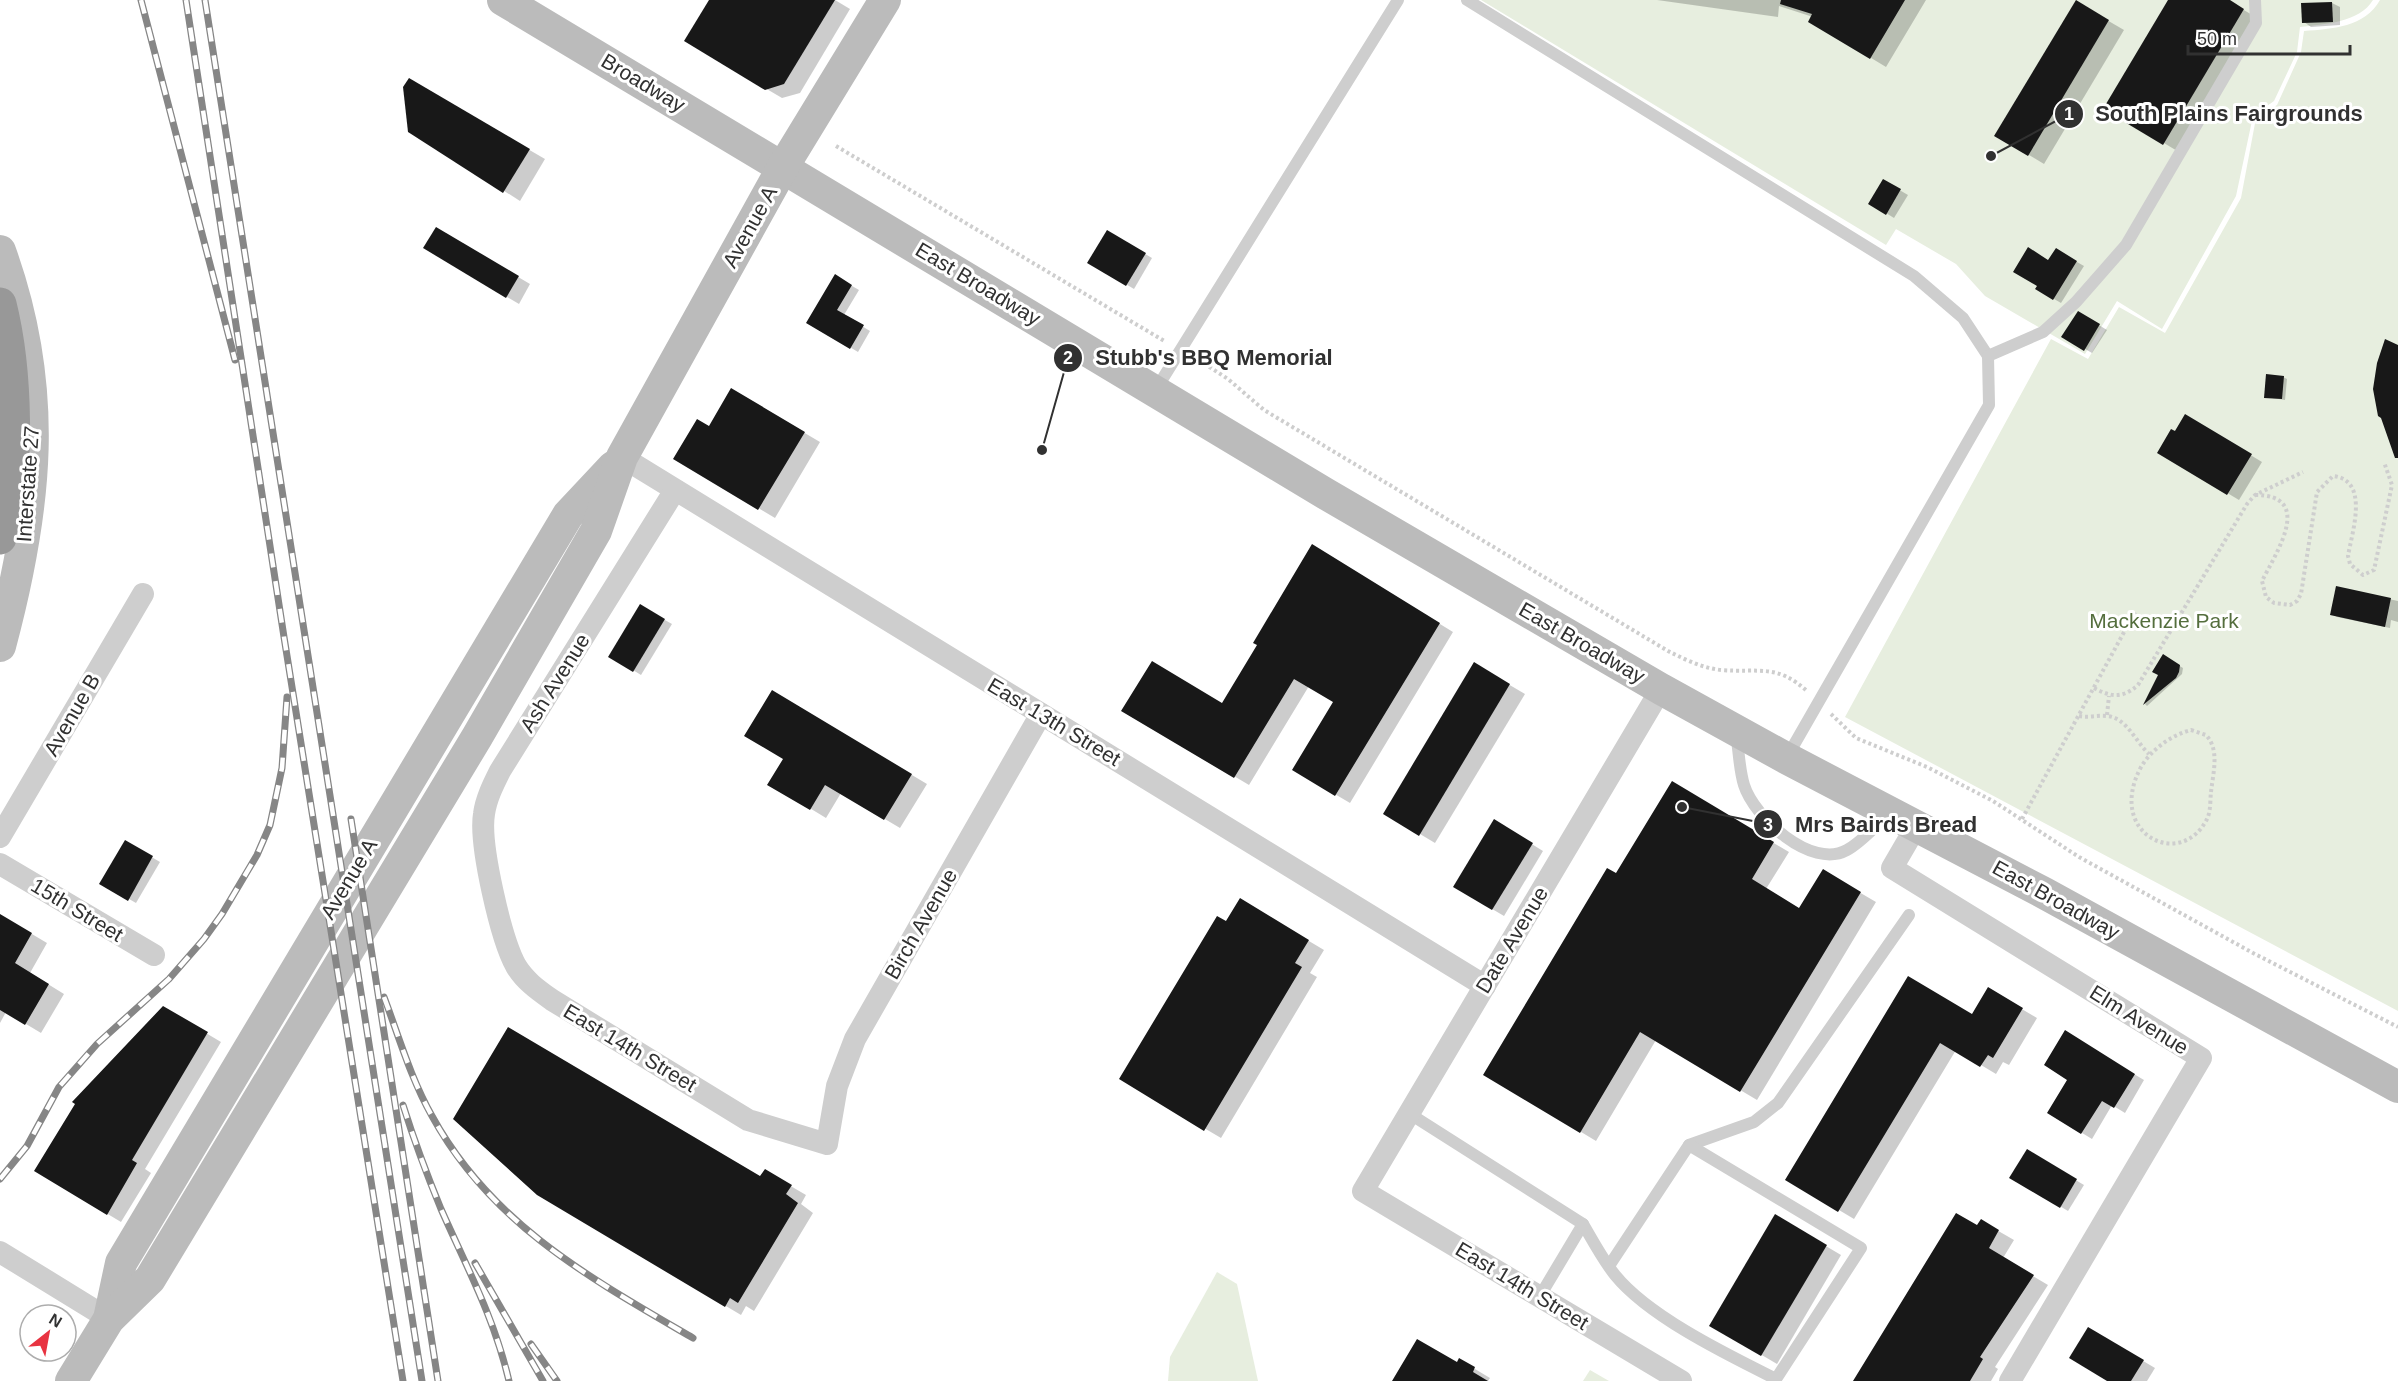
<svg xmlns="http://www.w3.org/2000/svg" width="2398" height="1381" font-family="Helvetica,sans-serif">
	<rect width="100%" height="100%" fill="#fff"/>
	<g fill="#e7eedf">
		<path d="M1481,0H2373C2359,23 2324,24 2300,27L2297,52L2274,101L2253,116L2236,196L2162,329L2117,301L2085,354L1985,296L1956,264L1896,229L1886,245Z"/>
		<path d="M2380,0H2398V1011L1845,717L2051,339L2088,359L2119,307L2165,333L2241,198L2256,118L2277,105L2301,52L2304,31C2332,29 2365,27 2380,0Z"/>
		<polygon points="1217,1272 1237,1284 1258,1381 1168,1381 1170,1357"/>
		<polygon points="1590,1370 1609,1381 1583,1381"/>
	</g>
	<g fill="#0003">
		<polygon points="711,0 835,0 850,9 800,93 782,98 686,41"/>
		<polygon points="1657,0 1926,0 1886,67 1810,21 1813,17 1779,6 1778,17"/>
		<polygon points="2170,0 2227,0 2259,19 2179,152 2105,108"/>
		<polygon points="2076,2 2124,30 2044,164 1996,135"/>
		<polygon points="2332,3 2340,7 2340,25 2311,27 2304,22"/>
		<polygon points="409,80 545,159 520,201 410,131"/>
		<polygon points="1884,181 1908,195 1894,218 1870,203"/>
		<polygon points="437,229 530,284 519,304 425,248"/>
		<polygon points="1108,232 1152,258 1134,289 1089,262"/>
		<polygon points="2056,250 2084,266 2061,303 2037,289"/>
		<polygon points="835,276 859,290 844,315 870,331 858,352 808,322"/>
		<polygon points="2079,313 2107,330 2092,353 2063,336"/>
		<polygon points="2283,377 2287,379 2285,400 2266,397"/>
		<polygon points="732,390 820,442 775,518 675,458 709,428"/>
		<polygon points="2186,416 2262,462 2239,500 2159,452"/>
		<polygon points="1326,554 1453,632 1350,803 1294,770 1335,702 1309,686 1249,785 1123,710 1223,705 1259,645"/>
		<polygon points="2337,588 2398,601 2398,622 2391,620 2390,628 2337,617 2332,614"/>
		<polygon points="640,606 672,624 641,675 610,656"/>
		<polygon points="2163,656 2183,668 2182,674 2147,706 2145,704 2160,675"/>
		<polygon points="1474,664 1525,694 1435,843 1385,813"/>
		<polygon points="773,692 927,784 900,828 841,793 826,818 770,784 785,759"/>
		<polygon points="1672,783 1789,852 1766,889 1800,909 1823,871 1876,902 1757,1100 1656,1040 1596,1141 1485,1074 1617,875"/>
		<polygon points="1494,821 1543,851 1504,916 1455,887"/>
		<polygon points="126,842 160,862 136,903 101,883"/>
		<polygon points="1240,900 1324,950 1310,973 1317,977 1221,1138 1121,1079"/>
		<polygon points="0,915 47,943 30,973 64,994 41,1033 6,1012 0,1023"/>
		<polygon points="1908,978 1972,1016 1988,989 2037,1018 2009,1065 2003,1062 1996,1074 1956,1050 1854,1219 1787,1179"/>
		<polygon points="164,1008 221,1042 145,1169 151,1173 121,1222 36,1171"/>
		<polygon points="2065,1033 2144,1080 2125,1113 2112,1105 2092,1139 2049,1113 2069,1079"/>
		<polygon points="2027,1151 2084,1185 2068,1211 2011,1177"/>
		<polygon points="765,1171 806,1195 801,1204 813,1213 754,1311 746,1306 741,1315 538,1194 761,1178"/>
		<polygon points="1775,1216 1841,1255 1777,1364 1711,1325"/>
		<polygon points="1981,1221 2014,1240 2003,1258 2048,1285 1995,1367 1998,1369 1991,1381 1855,1381"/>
		<polygon points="2089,1329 2155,1368 2147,1381 2110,1381"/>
		<polygon points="1460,1360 1490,1378 1488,1381 1393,1381 1457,1364"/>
	</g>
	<g fill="#181818">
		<polygon points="709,0 835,0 784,84 765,90 684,41"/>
		<polygon points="1781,0 1905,0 1870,59 1808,22 1812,14 1780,4"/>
		<polygon points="2076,0 2109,20 2028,156 1994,136"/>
		<polygon points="2168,0 2230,0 2244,9 2163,145 2103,109"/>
		<polygon points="2332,2 2333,22 2302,23 2301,3"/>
		<polygon points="409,78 530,149 503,193 408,132 403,87"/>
		<polygon points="1883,179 1901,189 1886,215 1868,204"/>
		<polygon points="436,227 519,276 506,298 423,248"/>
		<polygon points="1107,230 1146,253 1126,286 1087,263"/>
		<polygon points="2028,247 2048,260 2056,248 2077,261 2053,300 2035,289 2037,286 2013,272"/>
		<polygon points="835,274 852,285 837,310 864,325 850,349 806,323"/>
		<polygon points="2078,311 2100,324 2084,351 2061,337"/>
		<polygon points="2385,339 2398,345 2398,458 2395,458 2381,418 2378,416 2373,389 2377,363"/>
		<polygon points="2266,374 2284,376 2282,399 2264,398"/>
		<polygon points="731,388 805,432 758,510 673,459 697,419 709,426"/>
		<polygon points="2185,414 2252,454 2227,495 2157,453 2171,429 2175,431"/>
		<polygon points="1312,544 1440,623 1335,796 1292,770 1333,702 1294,679 1234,778 1121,711 1152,661 1222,703 1257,645 1253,643"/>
		<polygon points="2336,586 2391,598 2385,627 2330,615"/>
		<polygon points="640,604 665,619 633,672 608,657"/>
		<polygon points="2163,654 2180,665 2179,672 2176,678 2143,705 2158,675 2152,672"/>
		<polygon points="1474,662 1510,684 1419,836 1383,814"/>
		<polygon points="772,690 912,774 884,820 825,785 810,810 767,785 783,759 744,736"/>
		<polygon points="1672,781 1774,842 1752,879 1799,908 1823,869 1861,892 1740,1092 1640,1032 1580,1133 1483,1075 1607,868 1616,873"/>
		<polygon points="1494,819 1533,843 1492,910 1453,887"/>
		<polygon points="125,840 153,856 128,901 99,884"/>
		<polygon points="1240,898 1309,940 1295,963 1302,967 1204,1131 1119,1079 1217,916 1226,921"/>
		<polygon points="0,914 32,933 15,963 49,984 25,1025 0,1010"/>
		<polygon points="1908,976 1972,1014 1988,987 2023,1008 1993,1058 1988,1055 1980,1067 1940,1043 1838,1212 1785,1180"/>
		<polygon points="163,1006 208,1032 132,1160 137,1163 107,1215 34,1171 75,1104 72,1102"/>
		<polygon points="508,1027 760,1176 765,1169 792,1185 786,1194 798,1203 738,1303 730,1298 725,1307 537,1195 453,1119"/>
		<polygon points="2065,1030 2135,1074 2114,1108 2102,1101 2081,1134 2047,1113 2067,1080 2044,1065"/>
		<polygon points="2027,1149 2077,1179 2060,1208 2009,1178"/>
		<polygon points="1956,1213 1977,1225 1981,1219 1999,1230 1989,1248 2034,1275 1980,1357 1983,1359 1970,1381 1853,1381"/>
		<polygon points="1775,1214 1827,1245 1761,1356 1709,1326"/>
		<polygon points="2088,1327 2144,1360 2131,1381 2107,1381 2069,1358"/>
		<polygon points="1417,1339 1457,1362 1459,1358 1475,1367 1473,1372 1488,1381 1392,1381"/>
	</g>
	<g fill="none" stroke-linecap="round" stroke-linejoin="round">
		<g stroke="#cecece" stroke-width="4" stroke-dasharray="3 3" stroke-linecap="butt">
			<polyline points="836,146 1166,342"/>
			<path d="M1194,357L1228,379L1264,410L1668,651C1684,659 1702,668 1721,670C1759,673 1777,663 1808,692"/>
			<path d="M2255,495C2315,495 2276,553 2262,581L2266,597L2274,603L2290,605L2297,601L2301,594L2317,492L2333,476C2370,480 2352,532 2348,556L2350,564L2363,575L2374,570L2392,485L2384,462"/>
			<path d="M2094,688C2111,697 2122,699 2138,685L2247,504L2255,495L2303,472"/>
			<polyline points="1831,714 1856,738 1927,767 1993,801 2079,857 2253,953 2398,1027"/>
			<polyline points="2107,715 2109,696"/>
			<path d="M2079,716C2089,718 2097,715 2107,716C2126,717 2136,742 2149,754"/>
			<path d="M2191,730L2206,735C2220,750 2213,773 2211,792C2210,800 2211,811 2207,819C2181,871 2105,834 2141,767C2151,750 2171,735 2191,730Z"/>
			<polyline points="2022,819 2135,612"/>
		</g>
		<g stroke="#cecece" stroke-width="12">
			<polyline points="1467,0 1914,276 1963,318 1988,356 1989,405 1787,757"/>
			<polyline points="1988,356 2043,332 2076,302 2126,245 2256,23 2255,0"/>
			<polyline points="1155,391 1398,0"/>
			<path d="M1736,734C1739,750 1739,769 1744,785C1754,817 1811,870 1847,850C1862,842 1876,825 1889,814"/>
			<polyline points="1410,1114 1583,1224 1540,1296"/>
			<polyline points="1689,1145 1754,1122 1778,1103 1909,915"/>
			<path d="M1583,1224C1593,1241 1603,1260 1615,1275C1649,1317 1728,1355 1776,1379L1861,1248L1689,1145L1609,1266"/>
		</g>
		<g stroke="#cecece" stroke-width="22">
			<polyline points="622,457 1485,986"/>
			<path d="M675,490L500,771C493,785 486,799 484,814C479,844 501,939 516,966C525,981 538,990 552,1000L748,1120L827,1144L837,1086L855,1039L1041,714"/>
			<polyline points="1661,689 1363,1191 1681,1381"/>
			<polyline points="1917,825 1892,868 2201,1058 2010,1381"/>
			<polyline points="0,837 143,594"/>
			<polyline points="0,864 154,955"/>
			<polyline points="0,1252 109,1319"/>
		</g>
		<g stroke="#bbb" stroke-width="32">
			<polyline points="503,0 1326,494 1661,689 1786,758 2044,893 2398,1087"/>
			<path d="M0,251C50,389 37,508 0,646"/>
			<polyline points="109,1319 121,1263 568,515 613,467"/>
			<polyline points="71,1381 109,1319 150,1279 477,737 596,531 622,457 783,167 885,0"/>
		</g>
		<path stroke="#989898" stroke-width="33" d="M0,304C16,368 20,474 0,538"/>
		<g stroke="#868686" stroke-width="7">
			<g id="rail">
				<polyline points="141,0 235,360"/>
				<polyline points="186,0 284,637 403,1381"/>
				<polyline points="205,0 422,1381"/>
				<polyline points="351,819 438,1381"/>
				<path d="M384,997C399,1037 411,1079 432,1116C491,1224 590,1278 693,1338"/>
				<path d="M403,1105C414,1140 427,1175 441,1209C467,1268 494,1317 509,1381"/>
				<polyline points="0,1179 27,1146 59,1087 97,1044 169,979 204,939 222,914 257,855 270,825 282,768 287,697"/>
				<polyline points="475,1263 543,1381"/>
				<polyline points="531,1344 557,1381"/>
			</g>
		</g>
		<use href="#rail" stroke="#fff" stroke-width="4.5" stroke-dasharray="14" stroke-linecap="butt"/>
	</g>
	<g text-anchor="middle" stroke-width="6" stroke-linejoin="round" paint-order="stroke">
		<g font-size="21" fill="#313131" stroke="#fff">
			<text transform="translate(643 83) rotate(31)" y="7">Broadway</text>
			<text transform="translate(750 227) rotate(-61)" y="7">Avenue A</text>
			<text transform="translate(978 284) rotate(31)" y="7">East Broadway</text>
			<text transform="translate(28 484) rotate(-86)" y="7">Interstate 27</text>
			<text transform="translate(1582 643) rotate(30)" y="7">East Broadway</text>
			<text transform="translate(555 683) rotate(-58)" y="7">Ash Avenue</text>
			<text transform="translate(72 715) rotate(-60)" y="7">Avenue B</text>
			<text transform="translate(1054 722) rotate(31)" y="7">East 13th Street</text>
			<text transform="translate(349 879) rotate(-59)" y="7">Avenue A</text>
			<text transform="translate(2056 900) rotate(29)" y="7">East Broadway</text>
			<text transform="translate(77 910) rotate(31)" y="7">15th Street</text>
			<text transform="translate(921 924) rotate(-60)" y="7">Birch Avenue</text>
			<text transform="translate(1512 940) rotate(-59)" y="7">Date Avenue</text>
			<text transform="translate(2139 1020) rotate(32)" y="7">Elm Avenue</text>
			<text transform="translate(630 1048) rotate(31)" y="7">East 14th Street</text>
			<text transform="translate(1522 1286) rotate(31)" y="7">East 14th Street</text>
		</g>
		<g font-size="21" fill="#546e3d" stroke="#fff">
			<text x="2164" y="628">Mackenzie Park</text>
		</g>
	</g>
	<path fill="none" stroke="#313131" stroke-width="2" d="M1991 156L2069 114M1042 450L1068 358M1682 807L1768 824"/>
	<g fill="#313131" stroke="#fff" stroke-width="2">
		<circle cx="1991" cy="156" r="6"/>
		<circle cx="1042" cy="450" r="6"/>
		<circle cx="1682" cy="807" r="6"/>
		<circle cx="2069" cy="114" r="15"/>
		<circle cx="1068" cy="358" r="15"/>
		<circle cx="1768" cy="824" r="15"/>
	</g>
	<g font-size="18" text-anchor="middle" font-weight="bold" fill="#fff">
		<text x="2069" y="120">1</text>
		<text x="1068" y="364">2</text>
		<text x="1768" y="831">3</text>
	</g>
	<g font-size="22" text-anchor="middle" font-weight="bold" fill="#313131" stroke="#fff" stroke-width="6" stroke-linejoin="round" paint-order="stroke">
		<text x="2229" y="121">South Plains Fairgrounds</text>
		<text x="1214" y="365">Stubb's BBQ Memorial</text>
		<text x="1886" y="832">Mrs Bairds Bread</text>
	</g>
	<g transform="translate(48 1333) rotate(31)"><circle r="28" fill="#ffffff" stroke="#adadad" stroke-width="1.5"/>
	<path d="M0-4.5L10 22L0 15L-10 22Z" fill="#e83341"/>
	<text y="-9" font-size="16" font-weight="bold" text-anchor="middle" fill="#313131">N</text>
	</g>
	<path d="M2188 45v9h162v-9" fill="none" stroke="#313131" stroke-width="3"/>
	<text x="2197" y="45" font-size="18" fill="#313131" stroke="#ffffff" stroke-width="4.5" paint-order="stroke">50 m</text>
</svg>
